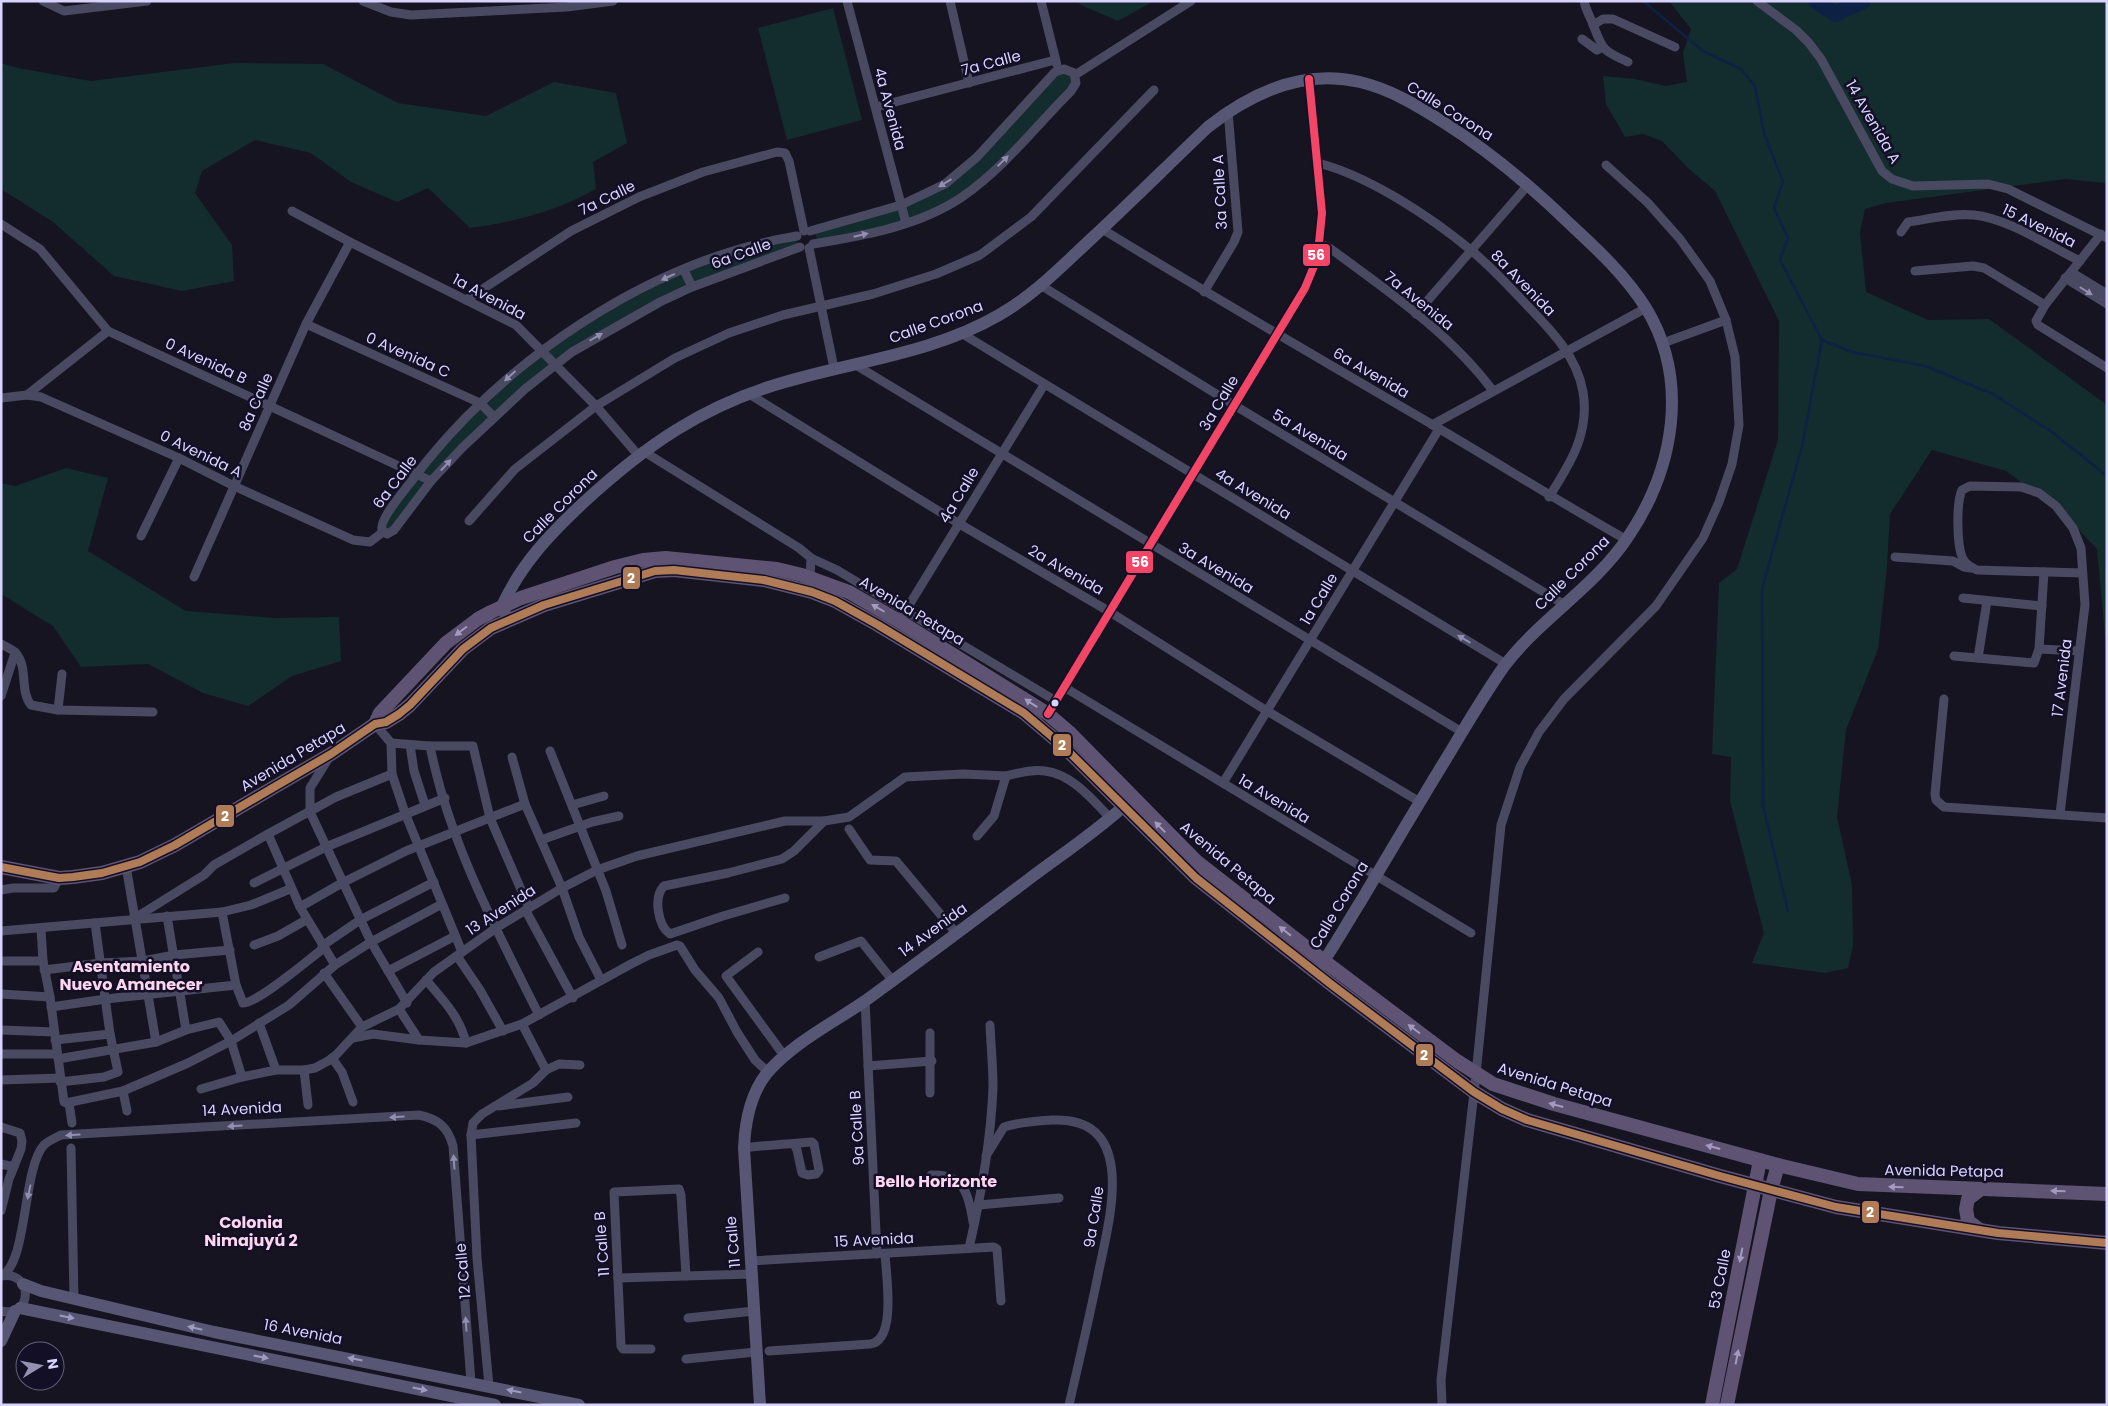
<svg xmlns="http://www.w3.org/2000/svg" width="2108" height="1406" font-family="Poppins,sans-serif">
	<rect width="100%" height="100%" fill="#161421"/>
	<g fill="#132c2d">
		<polygon points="1077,1 1154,1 1118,21 1081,5"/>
		<polygon points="1669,1 2107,1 2107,183 2065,179 1886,203 1865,209 1860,232 1866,292 1928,320 1989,319 2107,405 2107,658 2097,549 2061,512 2006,471 1932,450 1890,514 1887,567 1878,649 1846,730 1837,817 1852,885 1853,945 1848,968 1825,973 1752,963 1764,933 1730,801 1731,757 1712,754 1719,583 1737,569 1778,440 1779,321 1715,191 1688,168 1662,141 1643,134 1625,137 1606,104 1603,76 1635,79 1666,86 1687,82 1683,53 1691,29"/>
		<polygon points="833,8 862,120 787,140 758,28"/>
		<path d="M1,63L18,68L91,81L234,63L323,64L398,103L486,116L554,82L616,93L627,143L593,162L596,189C557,211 515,222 470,228L428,188L397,202L351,182L311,153L255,140L202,171L195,193L232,245L234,281L182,291L114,276L53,222L1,189Z"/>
		<polygon points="1064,69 1076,83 977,185 906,223 817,240 815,233 889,209 945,184"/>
		<polygon points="796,239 798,245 719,276 572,352 494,417 387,534 383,521 452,431 572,330 698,264"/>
		<polygon points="66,468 108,478 88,551 186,611 275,618 339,617 341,661 292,676 248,706 203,693 148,664 81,667 53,626 1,594 1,483 15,486"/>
	</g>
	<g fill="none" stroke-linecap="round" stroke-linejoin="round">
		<g stroke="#0d2144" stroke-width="2.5">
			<polyline points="1643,1 1703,51 1741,69 1755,86 1764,133 1783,182 1774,208 1788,238 1780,260 1822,340 1802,446 1762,589 1763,805 1788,911"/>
			<polyline points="1822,340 1852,352 1925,366 1993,394 2052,432 2107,476"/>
		</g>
		<polyline stroke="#0d2144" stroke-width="16" points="1816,1 1835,14 1863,1"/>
		<g stroke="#4a4962" stroke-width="9">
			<polyline points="43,1 64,11 147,1"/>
			<polyline points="363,1 391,12 411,15 567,7 613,1"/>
			<polyline points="847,1 906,223"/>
			<polyline points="950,1 969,83"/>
			<polyline points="1041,1 1057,65"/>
			<path d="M1584,1C1586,11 1591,18 1594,27C1603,51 1604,51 1628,62"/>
			<polyline points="1757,1 1796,30 1809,43 1821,59 1882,171 1892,179 1913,186 1988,184 2008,189 2107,238"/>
			<polyline points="1593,25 1603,19 1613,19 1675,47"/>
			<polyline points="1582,39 1597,50 1603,47"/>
			<polyline points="1075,75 1191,1"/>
			<polyline points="876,107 1055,60"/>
			<path d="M1318,163C1369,176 1431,217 1472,251C1490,266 1507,284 1523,301C1548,327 1577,355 1583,392C1590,433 1570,464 1549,497"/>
			<polyline points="292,211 350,242 516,325 596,406 638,455"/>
			<polyline points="1,224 40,249 108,331 431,481"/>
			<path d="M1102,229C1213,297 1325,362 1438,428C1501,465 1563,504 1627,540"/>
			<path d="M810,231L901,205L945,184L977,157L1055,72L1064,69L1074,73L1076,83L1071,91C1036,126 1004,168 962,197C919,226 863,236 813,244"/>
			<path d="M1901,232L1908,222C1929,219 1952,213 1974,215C2007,218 2049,246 2080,261"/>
			<polyline points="2101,234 2045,305 2036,321 2038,325 2107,368"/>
			<path d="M797,236C649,260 498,363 410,483C403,492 379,520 382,530L387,534L394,530L431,481L463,447L525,389L572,352L660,302L692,287L800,247"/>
			<path d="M1319,243L1331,249C1388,291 1451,334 1493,391"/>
			<polyline points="809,248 834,368"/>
			<polyline points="684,270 692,287"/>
			<polyline points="1915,271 1973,266 1984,268 2045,305"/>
			<polyline points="2071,272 2107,294"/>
			<polyline points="2065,278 2107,304"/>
			<polyline points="1042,286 1234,405 1565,605"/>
			<polyline points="1204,292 1234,242 1238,232 1228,111"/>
			<polyline points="466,300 571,231 639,197 703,172 777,152 785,153 789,161 804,231"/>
			<polyline points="1416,314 1528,185"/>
			<polyline points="306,324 480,403 494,417"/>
			<polyline points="961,333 1506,664"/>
			<polyline points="1663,343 1726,320"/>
			<polyline points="854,364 1462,732"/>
			<polyline points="749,394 958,523 1110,612 1267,711 1420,802"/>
			<polyline points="27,395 108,331"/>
			<polyline points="1,398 27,395 41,397 179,458 234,486 353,540 370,542 383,532"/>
			<polyline points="1432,425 1646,308"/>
			<polyline points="643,451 799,548 811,558 810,578"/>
			<polyline points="469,521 515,469 596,406 675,358 729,333 783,315 873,294 936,274 980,255 1031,217 1154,90"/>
			<polyline points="141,536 179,458"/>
			<polyline points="1895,557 1953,561 1964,567 1971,568"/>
			<polyline points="811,558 837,570 1056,701"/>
			<polyline points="194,577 306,324 350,242"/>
			<polyline points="1963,598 2042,606"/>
			<polyline points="903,615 1044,385"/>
			<path d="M1,644C5,646 11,649 15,652C29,667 19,690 31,705L58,710L153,712"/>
			<polyline points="2039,649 2079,651"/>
			<polyline points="1954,656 2034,663 2039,649 2044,572"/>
			<polyline points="1978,658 1987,601"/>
			<polyline points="1064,687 1471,933"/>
			<polyline points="1,696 15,653"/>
			<polyline points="1944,699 1935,794 1936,800 1944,807 2107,818"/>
			<polyline points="58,710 62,674"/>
			<polyline points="1048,714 1305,288 1314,266 1319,243 1322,213 1309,79"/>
			<polyline points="375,724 391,743 392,774 405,813 462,952"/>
			<polyline points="391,743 430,746 473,746 490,818 529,908"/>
			<polyline points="410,745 414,771 425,805"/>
			<path d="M430,746C449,842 496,929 539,1015"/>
			<polyline points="550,751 606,891 622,945"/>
			<polyline points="330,756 310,788 310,812 371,942 407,1003"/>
			<polyline points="512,757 525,804 562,888 579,937 601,980"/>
			<polyline points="1223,783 1439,429"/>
			<polyline points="572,805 604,796"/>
			<path d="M2060,814L2085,605L2081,548L2073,528L2056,506L2039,493L2021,487L1970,486L1962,490C1956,503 1957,544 1962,557C1965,564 1971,567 1977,570L2082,573"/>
			<polyline points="849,829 870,860 896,861 956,933"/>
			<polyline points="268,834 300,907 335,965"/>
			<path d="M977,836L994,816L1006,776C1019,773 1032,769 1045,771C1072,774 1093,800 1110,818"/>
			<polyline points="541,840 592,822 619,816"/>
			<polyline points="126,866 156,1042"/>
			<polyline points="254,883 326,847 445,798"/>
			<polyline points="1,890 13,888 54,888 59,878"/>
			<path d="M785,898L723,916L670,934C658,926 653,897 664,886L728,873L782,859L794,851L824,821"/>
			<polyline points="300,907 342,883 406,851 525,804"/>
			<polyline points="526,911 573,998"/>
			<path d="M222,912L236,985L243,1003C258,1003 309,959 324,948"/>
			<polyline points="167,916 186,1030"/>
			<polyline points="135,918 204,875 214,865 268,834 336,797 392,774"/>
			<polyline points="41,929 43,961 50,997 64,1102 66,1103 123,1091 188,1063 231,1041 289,1005 335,965 371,942 442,904"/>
			<polyline points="1,931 222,912 251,905 290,889"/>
			<polyline points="254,945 278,936 306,920"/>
			<polyline points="322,946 360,920 434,882"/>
			<polyline points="758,952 726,976 785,1057"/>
			<polyline points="457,956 480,990 503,1031"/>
			<polyline points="819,957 861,941 892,980"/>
			<polyline points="1,961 43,961"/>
			<polyline points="44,970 101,963 143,961 174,955 230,950"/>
			<polyline points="388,971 455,936"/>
			<polyline points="324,973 362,1027"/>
			<path d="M426,980C443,1000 460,1017 466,1043"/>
			<polyline points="1,994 50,997"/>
			<polyline points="865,1000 877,1254"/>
			<polyline points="51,1007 106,999 236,985"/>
			<polyline points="399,1009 419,1040"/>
			<polyline points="259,1023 276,1070"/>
			<polyline points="522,1024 546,1070"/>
			<polyline points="1,1030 54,1032"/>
			<polyline points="353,1038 373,1034 419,1040 466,1043 522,1024 631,964 649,955 677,945 680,946 695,970 719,998 737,1032 755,1060 768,1072"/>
			<polyline points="55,1040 110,1034"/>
			<polyline points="1,1054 57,1054"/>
			<polyline points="332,1058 342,1072 353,1102"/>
			<polyline points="58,1059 156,1042 186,1030 219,1022 231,1041 242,1077"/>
			<polyline points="868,1066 932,1061"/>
			<polyline points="304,1070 308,1105"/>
			<polyline points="1,1080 60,1078"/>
			<polyline points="60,1082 104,1077 118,1072 110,1034 95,923"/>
			<polyline points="201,1089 242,1077 276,1070 304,1070 315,1068 328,1061 336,1055 362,1027 399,1009 434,972 496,928 562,888 597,870 637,856 785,821 824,821 849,817 905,777 963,774 1006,776"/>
			<polyline points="123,1091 127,1111"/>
			<polyline points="930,1093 930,1033"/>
			<polyline points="69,1103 72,1123"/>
			<polyline points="499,1106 568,1097"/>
			<polyline points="1,1127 20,1133 22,1141 21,1149 9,1179 1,1211"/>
			<polyline points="471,1135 576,1123"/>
			<polyline points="71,1148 74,1299"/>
			<path d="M744,1148C767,1145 789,1144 812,1142L814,1144L819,1170L816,1174L808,1175L802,1173L797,1150L794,1144"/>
			<path d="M986,1156L1004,1127C1019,1122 1037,1121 1053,1120C1141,1117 1108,1224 1098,1275C1089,1319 1079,1362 1069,1405"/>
			<polyline points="1,1164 14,1167"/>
			<path d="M931,1175C964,1173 969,1195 973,1222"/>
			<polyline points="979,1205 1059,1198"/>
			<path d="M969,1248C981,1196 991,1141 993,1087C993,1067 991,1046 990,1025"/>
			<polyline points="751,1261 994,1247 997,1249 1001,1301"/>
			<path d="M1,1276C28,1264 22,1169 44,1145C48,1141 55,1138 61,1135L419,1115C438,1119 448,1127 453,1146L471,1382"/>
			<polyline points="618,1278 752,1274"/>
			<path d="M1,1311C34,1318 33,1270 1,1276"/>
			<polyline points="688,1318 754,1311"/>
			<polyline points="651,1349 623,1349 621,1346 614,1192 679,1189 681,1195 686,1276"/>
			<path d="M769,1351L870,1344C897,1341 886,1274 885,1254"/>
			<polyline points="686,1359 756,1352"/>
			<polyline points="489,1386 477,1258 471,1135 473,1123 482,1114 533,1083 546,1070 559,1064 580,1065"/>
			<polyline points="1442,1405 1441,1380 1475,1084 1501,825 1520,767 1539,732 1564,699 1656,606 1703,538 1719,502 1732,464 1739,425 1735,357 1726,320 1710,281 1680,239 1648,203 1606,165"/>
		</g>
		<g stroke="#575674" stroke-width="12">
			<path d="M505,613L502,606C521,564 550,534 583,503C645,446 703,405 785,382C856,361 934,353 999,315C1034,295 1061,267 1090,240C1130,203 1169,164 1208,127C1251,93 1304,69 1360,82C1390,89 1418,106 1443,122C1489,151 1532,187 1571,225C1598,250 1626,276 1646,308C1690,381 1674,469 1628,537C1595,587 1541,618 1505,665C1485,693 1467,724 1449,754C1419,803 1390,852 1361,901C1347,923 1334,947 1319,968"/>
			<polyline points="23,1284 41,1291 214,1332 579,1405"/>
			<polyline points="20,1308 495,1405"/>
			<polyline points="1,1341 15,1311"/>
			<path d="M760,1405L744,1148C745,1123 751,1093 767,1073C793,1043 833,1023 865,1001C920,961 975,920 1029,879C1061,855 1094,833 1123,807"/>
		</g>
		<g stroke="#5e5373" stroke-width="14">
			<polyline points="375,724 380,713 446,643 478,619 491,612 521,598 615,567 643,560 666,558 777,569 802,575 849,592 899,621 1048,714 1069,732 1196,861 1324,961 1457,1061 1493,1084 1554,1104 1778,1165 1858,1184 2107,1194"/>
			<polyline points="1,867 59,878 73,877 102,873 140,862 175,845 276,786 331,754 375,724 386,722 399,714 410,705 463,649 491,628 544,605 655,571 674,570 764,580 812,592 835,601 878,625 1024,713 1063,746 1196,878 1332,985 1474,1092 1502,1109 1527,1120 1720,1176 1836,1207 1998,1233 2107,1243"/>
			<polyline points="1980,1230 1968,1221 1966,1209 1968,1199 1981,1189"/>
			<polyline points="1712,1405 1760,1160"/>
			<polyline points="1727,1405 1771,1190 1778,1165"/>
		</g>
		<g stroke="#130f26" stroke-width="11">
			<polyline id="bus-1" points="1048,714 1305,288 1314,266 1319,243 1322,213 1309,79"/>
		</g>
		<g stroke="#130f26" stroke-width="11">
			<polyline id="bus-2" points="1,867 59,878 73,877 102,873 140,862 175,845 276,786 331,754 375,724 386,722 399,714 410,705 463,649 491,628 544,605 655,571 674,570 764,580 812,592 835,601 878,625 1024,713 1063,746 1196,878 1332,985 1474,1092 1502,1109 1527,1120 1720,1176 1836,1207 1998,1233 2107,1243"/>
		</g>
		<use href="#bus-1" stroke="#f34667" stroke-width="8"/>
		<use href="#bus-2" stroke="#b07c57" stroke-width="8"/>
	</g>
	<defs><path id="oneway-solid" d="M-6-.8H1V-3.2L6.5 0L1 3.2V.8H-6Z" transform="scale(1.25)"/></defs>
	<g fill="#928eb0">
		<use href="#oneway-solid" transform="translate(1003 161) rotate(-44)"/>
		<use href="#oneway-solid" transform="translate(945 183) rotate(149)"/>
		<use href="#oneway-solid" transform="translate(861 235) rotate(-13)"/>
		<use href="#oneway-solid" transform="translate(668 277) rotate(155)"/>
		<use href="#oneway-solid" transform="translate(2086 291) rotate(32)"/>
		<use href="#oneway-solid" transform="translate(596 337) rotate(-30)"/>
		<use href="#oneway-solid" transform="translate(510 376) rotate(138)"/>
		<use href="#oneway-solid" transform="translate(446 465) rotate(-47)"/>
		<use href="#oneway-solid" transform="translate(1464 639) rotate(-149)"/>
		<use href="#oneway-solid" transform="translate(397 1117) rotate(177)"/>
		<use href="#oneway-solid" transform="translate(235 1126) rotate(177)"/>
		<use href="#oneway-solid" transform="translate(73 1135) rotate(177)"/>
		<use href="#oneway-solid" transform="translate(454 1162) rotate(-94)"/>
		<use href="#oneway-solid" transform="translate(29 1192) rotate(102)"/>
		<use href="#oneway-solid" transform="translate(466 1324) rotate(-94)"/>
	</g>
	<g fill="#a29ac0">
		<use href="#oneway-solid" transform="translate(878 608) rotate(-150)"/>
		<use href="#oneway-solid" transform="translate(461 631) rotate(143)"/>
		<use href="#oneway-solid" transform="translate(1031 703) rotate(-147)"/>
		<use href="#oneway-solid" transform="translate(1160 827) rotate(-134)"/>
		<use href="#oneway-solid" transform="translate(1285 931) rotate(-142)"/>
		<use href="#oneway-solid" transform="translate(1414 1029) rotate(-143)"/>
		<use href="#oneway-solid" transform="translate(1556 1105) rotate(-165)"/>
		<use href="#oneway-solid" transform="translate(1713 1147) rotate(-165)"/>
		<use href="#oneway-solid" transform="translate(1896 1187) rotate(-178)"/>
		<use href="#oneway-solid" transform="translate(2058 1191) rotate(-178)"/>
		<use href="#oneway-solid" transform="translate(1741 1255) rotate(101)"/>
		<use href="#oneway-solid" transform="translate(1737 1357) rotate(-79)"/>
	</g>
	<g fill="#9e9bc0">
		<use href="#oneway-solid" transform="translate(67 1317) rotate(11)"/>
		<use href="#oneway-solid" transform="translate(195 1328) rotate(-167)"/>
		<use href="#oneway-solid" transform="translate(261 1357) rotate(11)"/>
		<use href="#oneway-solid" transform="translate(355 1359) rotate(-169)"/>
		<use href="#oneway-solid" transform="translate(420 1389) rotate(12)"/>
		<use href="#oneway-solid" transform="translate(514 1391) rotate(-168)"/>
	</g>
	<circle fill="#d9d4ff" stroke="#130f26" stroke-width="2" cx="1055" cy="703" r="4.5"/>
	<g text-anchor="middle" stroke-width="5" stroke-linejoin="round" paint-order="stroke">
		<g font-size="15" fill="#d9d4ff" stroke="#130f26">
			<text transform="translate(991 63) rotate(-15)" y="5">7a Calle</text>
			<text transform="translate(890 109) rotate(75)" y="5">4a Avenida</text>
			<text transform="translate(1450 111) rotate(32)" y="5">Calle Corona</text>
			<text transform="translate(1873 122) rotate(60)" y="5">14 Avenida A</text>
			<text transform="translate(1220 192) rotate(-93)" y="5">3a Calle A</text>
			<text transform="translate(607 198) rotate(-26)" y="5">7a Calle</text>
			<text transform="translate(2039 226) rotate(26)" y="5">15 Avenida</text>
			<text transform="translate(741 254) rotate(-20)" y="5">6a Calle</text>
			<text transform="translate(1523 283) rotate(46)" y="5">8a Avenida</text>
			<text transform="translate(489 297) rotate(28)" y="5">1a Avenida</text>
			<text transform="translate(1419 301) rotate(39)" y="5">7a Avenida</text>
			<text transform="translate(936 322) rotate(-20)" y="5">Calle Corona</text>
			<text transform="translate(408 355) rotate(24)" y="5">0 Avenida C</text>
			<text transform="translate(206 361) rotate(25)" y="5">0 Avenida B</text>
			<text transform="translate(1371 373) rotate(30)" y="5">6a Avenida</text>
			<text transform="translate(256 402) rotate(-66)" y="5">8a Calle</text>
			<text transform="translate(1219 403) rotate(-59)" y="5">3a Calle</text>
			<text transform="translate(1310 435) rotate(31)" y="5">5a Avenida</text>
			<text transform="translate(201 454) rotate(26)" y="5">0 Avenida A</text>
			<text transform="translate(395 482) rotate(-53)" y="5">6a Calle</text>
			<text transform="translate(1253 494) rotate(31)" y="5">4a Avenida</text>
			<text transform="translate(959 495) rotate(-59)" y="5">4a Calle</text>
			<text transform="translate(560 506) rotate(-45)" y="5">Calle Corona</text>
			<text transform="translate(1216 568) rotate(31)" y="5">3a Avenida</text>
			<text transform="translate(1066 570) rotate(30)" y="5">2a Avenida</text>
			<text transform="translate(1572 573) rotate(-45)" y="5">Calle Corona</text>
			<text transform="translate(1319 599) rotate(-59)" y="5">1a Calle</text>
			<text transform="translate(912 611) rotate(31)" y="5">Avenida Petapa</text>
			<text transform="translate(2062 678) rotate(-83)" y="5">17 Avenida</text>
			<text transform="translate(293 757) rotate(-31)" y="5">Avenida Petapa</text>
			<text transform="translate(1274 799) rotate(31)" y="5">1a Avenida</text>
			<text transform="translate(1228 863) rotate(40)" y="5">Avenida Petapa</text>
			<text transform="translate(1339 905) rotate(-59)" y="5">Calle Corona</text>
			<text transform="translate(501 910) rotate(-33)" y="5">13 Avenida</text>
			<text transform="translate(933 930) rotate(-36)" y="5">14 Avenida</text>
			<text transform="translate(1555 1085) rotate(17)" y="5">Avenida Petapa</text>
			<text transform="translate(242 1109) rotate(-3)" y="5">14 Avenida</text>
			<text transform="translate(857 1128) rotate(-93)" y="5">9a Calle B</text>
			<text transform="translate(1944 1171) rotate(1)" y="5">Avenida Petapa</text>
			<text transform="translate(1094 1217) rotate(-81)" y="5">9a Calle</text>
			<text transform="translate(874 1240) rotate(-3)" y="5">15 Avenida</text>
			<text transform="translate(733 1242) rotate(-95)" y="5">11 Calle</text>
			<text transform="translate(602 1244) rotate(-94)" y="5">11 Calle B</text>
			<text transform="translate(463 1271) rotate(-95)" y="5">12 Calle</text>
			<text transform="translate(1720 1279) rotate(-79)" y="5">53 Calle</text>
			<text transform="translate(303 1332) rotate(11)" y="5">16 Avenida</text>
		</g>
		<g font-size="16" font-weight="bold" fill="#ffd6f0" stroke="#130f26">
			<text x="131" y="972">Asentamiento<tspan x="131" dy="18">Nuevo Amanecer</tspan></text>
			<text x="936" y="1187">Bello Horizonte</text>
			<text x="251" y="1228">Colonia<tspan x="251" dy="18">Nimajuyú 2</tspan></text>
		</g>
	</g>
	<g stroke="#130f26" stroke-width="2">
		<rect x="1302" y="243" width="29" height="24" rx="5" fill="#f34667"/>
		<rect x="1125" y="550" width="29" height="24" rx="5" fill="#f34667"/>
		<rect x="622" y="566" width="19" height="24" rx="5" fill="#b07c57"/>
		<rect x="1052" y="733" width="20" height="24" rx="5" fill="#b07c57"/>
		<rect x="215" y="804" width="20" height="24" rx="5" fill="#b07c57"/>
		<rect x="1415" y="1043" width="19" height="24" rx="5" fill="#b07c57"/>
		<rect x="1861" y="1200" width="19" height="24" rx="5" fill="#b07c57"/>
	</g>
	<g font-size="14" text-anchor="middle" font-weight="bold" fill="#fff">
		<text x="1316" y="260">56</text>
		<text x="1140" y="567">56</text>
		<text x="631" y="583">2</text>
		<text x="1062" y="750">2</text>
		<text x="225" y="821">2</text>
		<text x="1424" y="1060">2</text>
		<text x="1870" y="1217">2</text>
	</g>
	<rect width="2108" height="1406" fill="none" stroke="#d9d4ff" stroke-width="5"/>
	<g transform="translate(40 1366) rotate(80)"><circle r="24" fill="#130f26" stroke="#625e7d"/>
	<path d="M0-4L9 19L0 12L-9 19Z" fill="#9591b1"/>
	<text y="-8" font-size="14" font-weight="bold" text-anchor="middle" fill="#d9d4ff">N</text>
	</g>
</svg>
